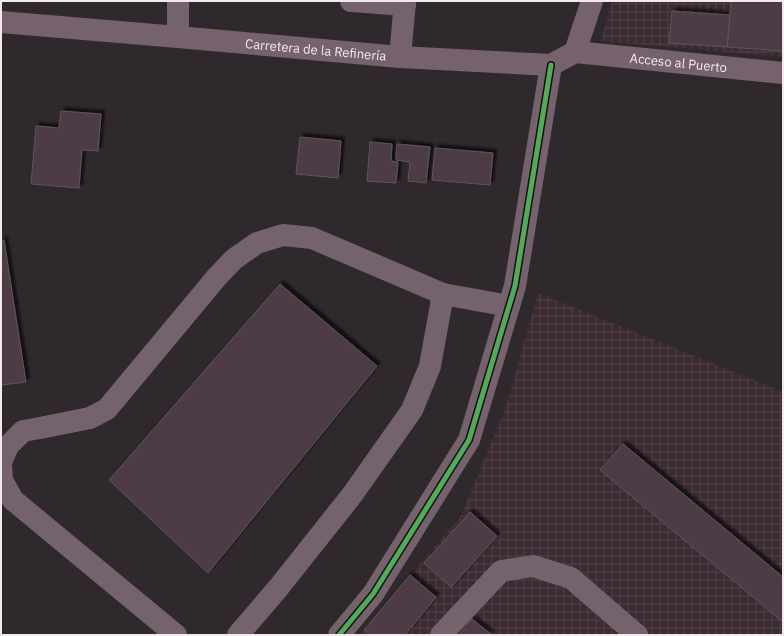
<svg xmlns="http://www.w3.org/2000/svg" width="784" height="636" font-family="'IBM Plex Sans',sans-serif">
	<defs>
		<pattern id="industrial-grid" width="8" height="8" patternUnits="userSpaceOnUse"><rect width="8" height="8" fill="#3c2b33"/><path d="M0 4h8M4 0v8" fill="none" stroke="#4f4047"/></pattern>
		<filter id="shadow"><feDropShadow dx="3.5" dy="-3.5" stdDeviation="1" flood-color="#0009"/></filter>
	</defs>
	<rect width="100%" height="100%" fill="#2f282c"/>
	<g fill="url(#industrial-grid)">
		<polygon points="612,1 783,1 783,57 601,41"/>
		<polygon points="538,293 783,392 783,635 360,635 461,516 506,407"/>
	</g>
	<g fill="#4d3a45" stroke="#5d575a" filter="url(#shadow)">
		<polygon points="731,1 783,1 783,51 727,47"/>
		<polygon points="672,11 730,15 727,47 669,43"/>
		<polygon points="61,111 101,114 98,151 82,150 79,188 31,184 36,126 59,128"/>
		<polygon points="300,137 341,141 338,178 296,174"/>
		<polygon points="370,142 392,144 391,161 398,162 396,183 367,181"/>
		<polygon points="397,144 430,147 426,183 408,181 410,162 396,160"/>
		<polygon points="435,148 493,153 490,185 432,180"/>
		<polygon points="4,240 26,382 1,385 1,241"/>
		<polygon points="280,284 377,366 208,573 109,480"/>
		<polygon points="623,444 783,577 783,622 600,470"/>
		<polygon points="470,512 497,536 451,587 424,563"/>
		<polygon points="410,575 436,597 405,635 370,635 364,630"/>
		<polygon points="472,619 492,635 459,635"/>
	</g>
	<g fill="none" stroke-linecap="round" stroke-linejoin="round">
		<g stroke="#74636c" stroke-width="22">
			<polyline points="178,1 178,37"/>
			<polyline points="351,1 405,5"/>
			<polyline points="400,57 405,1"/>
			<polyline points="1,462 8,446 23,431 40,428 90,418 107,409 216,278 234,259 257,243 283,235 312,238 443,294 509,306"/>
			<polyline points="1,465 2,480 13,500 176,635"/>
			<polyline points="238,635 279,587 352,495 412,410 430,366 443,294"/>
			<polyline points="339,635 373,594 469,440 515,286 551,65"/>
			<polyline points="441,635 501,571 533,566 571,578 637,635"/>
		</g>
		<g stroke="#76626d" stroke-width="22">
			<path id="s1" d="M1,22L178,37L400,57L551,65L575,52L592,1"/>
			<path id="s2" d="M575,52L783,73"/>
		</g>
		<g stroke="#161013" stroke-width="8">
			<polyline id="cycleway" points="339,635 373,594 469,440 515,286 551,65"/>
		</g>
		<use href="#cycleway" stroke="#51ab58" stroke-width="5"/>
	</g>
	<g text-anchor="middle" stroke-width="3" stroke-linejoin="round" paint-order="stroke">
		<g font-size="13" fill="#f3eaee" stroke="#161013">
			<text dy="5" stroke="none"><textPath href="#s1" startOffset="316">Carretera de la Refinería</textPath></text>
			<text dy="5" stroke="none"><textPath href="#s2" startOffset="104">Acceso al Puerto</textPath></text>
		</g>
	</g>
	<rect width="784" height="636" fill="none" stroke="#f3eaee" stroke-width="4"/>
</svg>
